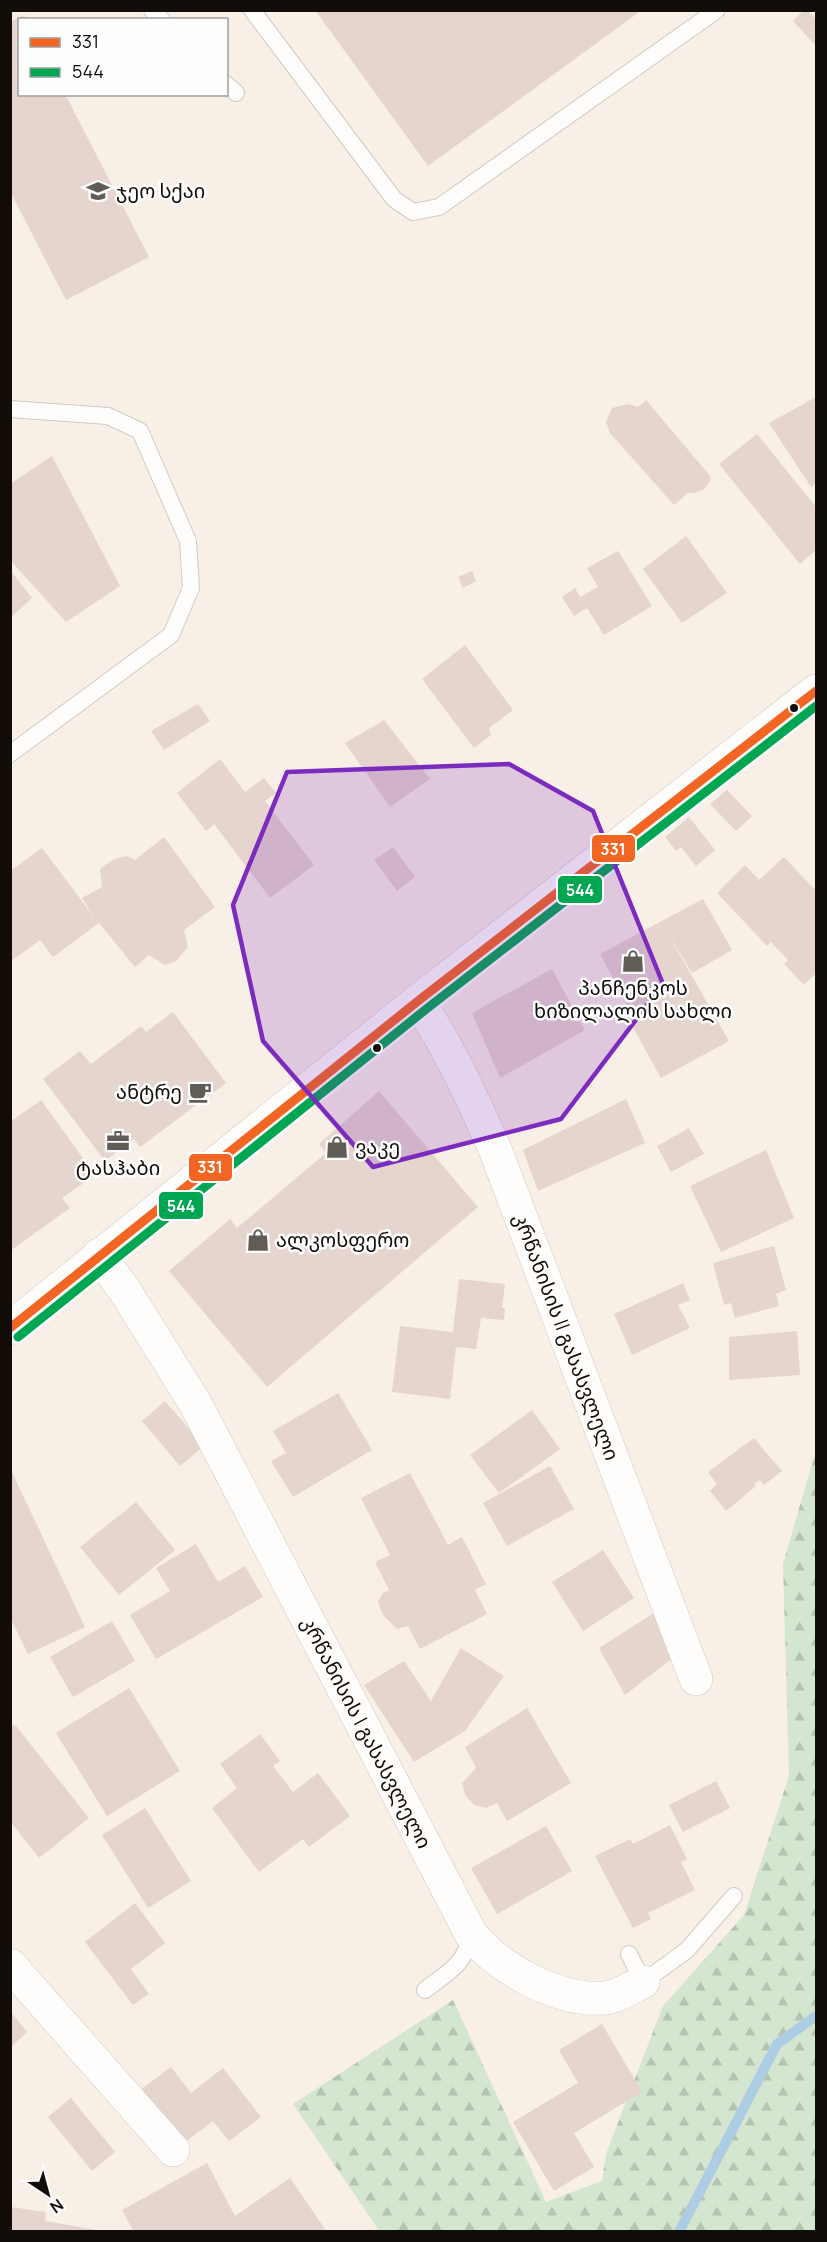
<svg xmlns="http://www.w3.org/2000/svg" width="827" height="2242" font-family="Manrope,'Noto Sans Georgian',sans-serif">
	<defs>
		<pattern id="forest-firs" width="22" height="20" patternUnits="userSpaceOnUse" patternTransform="scale(1.5)"><rect width="22" height="20" fill="#d4e6cf"/><path d="M5 1l3.5 6h-7zM16 11l3.5 6h-7z" fill="#b5c4b0"/></pattern>
	</defs>
	<rect width="100%" height="100%" fill="#f8efe7"/>
	<polygon fill="url(#forest-firs)" points="816,1450 816,2231 378,2231 378,2229 293,2104 453,2000 546,2202 602,2181 606,2154 663,2006 744,1915 789,1776 783,1564"/>
	<g fill="none" stroke-linecap="round" stroke-linejoin="round">
		<polyline stroke="#accde4" stroke-width="10" points="679,2232 777,2044 816,2016"/>
	</g>
	<g fill="#e5d5ce" fill-rule="evenodd">
		<polygon points="315,10 642,10 428,166"/>
		<polygon points="804,10 807,10 816,19 816,46 793,21"/>
		<polygon points="24,15 27,20 20,20 20,94 65,94 149,257 66,300 12,195 10,196 10,22"/>
		<polygon points="816,397 816,483 811,487 769,423"/>
		<polygon points="646,400 711,477 709,483 704,489 695,493 688,493 674,505 610,433 606,422 612,408 629,404 638,407"/>
		<polygon points="757,434 816,507 816,550 800,564 719,464"/>
		<polygon points="52,456 120,586 66,622 10,560 10,484"/>
		<polygon points="686,536 727,593 682,623 643,569"/>
		<polygon points="618,551 652,606 604,635 587,608 574,616 562,597 575,588 580,597 598,587 587,568"/>
		<polygon points="10,570 32,598 10,618"/>
		<polygon points="472,571 476,581 463,588 458,577"/>
		<polygon points="465,645 513,710 489,728 491,735 474,748 422,679"/>
		<polygon points="198,704 210,721 164,750 151,731"/>
		<polygon points="384,720 430,779 390,807 345,743"/>
		<polygon points="220,759 245,792 264,778 276,793 265,801 314,865 270,898 214,824 206,831 177,793"/>
		<polygon points="727,790 752,816 736,831 710,804"/>
		<polygon points="689,817 715,850 696,866 681,847 676,851 665,837"/>
		<polygon points="164,837 215,907 184,930 188,947 176,961 165,965 149,955 135,967 99,923 53,957 40,940 10,962 10,871 42,848 94,917 82,898 102,887 100,869 114,859 127,856 135,860"/>
		<polygon points="393,847 415,877 397,891 374,860"/>
		<polygon points="784,857 814,889 816,887 816,973 804,985 784,964 788,960 771,942 767,946 717,893 745,865 759,880"/>
		<path d="M703,899L732,950L692,973L667,932L729,1041L661,1078L625,1013L630,1010L600,954ZM640,1005L646,1016L642,1019L635,1007Z"/>
		<polygon points="552,969 585,1030 500,1078 472,1013"/>
		<polygon points="173,1012 226,1083 140,1147 134,1139 105,1161 43,1079 80,1051 91,1064 141,1026 146,1032"/>
		<polygon points="379,1091 478,1207 267,1387 169,1271 230,1219 237,1228 326,1153 319,1144"/>
		<polygon points="626,1099 645,1143 538,1191 523,1150"/>
		<polygon points="41,1100 95,1175 62,1198 70,1208 10,1251 10,1122"/>
		<polygon points="689,1128 704,1154 671,1172 657,1146"/>
		<polygon points="766,1150 794,1218 721,1252 690,1186"/>
		<polygon points="774,1246 786,1290 776,1294 779,1306 735,1318 731,1303 724,1305 713,1263"/>
		<polygon points="459,1279 505,1284 502,1308 505,1308 504,1320 481,1318 476,1349 456,1347 450,1399 392,1392 400,1326 453,1332"/>
		<polygon points="683,1283 690,1300 678,1305 690,1328 632,1355 614,1314"/>
		<polygon points="797,1331 800,1375 729,1380 729,1337"/>
		<polygon points="338,1393 372,1450 293,1497 271,1461 286,1453 273,1431"/>
		<polygon points="165,1401 204,1446 180,1466 142,1421"/>
		<polygon points="532,1410 560,1449 499,1493 470,1455"/>
		<polygon points="754,1438 782,1471 764,1485 760,1480 754,1484 756,1486 726,1511 710,1491 717,1484 708,1472"/>
		<polygon points="550,1466 574,1509 507,1546 483,1503"/>
		<polygon points="10,1468 85,1627 28,1654 10,1617"/>
		<polygon points="410,1473 448,1545 462,1537 486,1584 475,1590 487,1614 420,1649 408,1626 397,1629 383,1615 378,1602 383,1593 389,1590 375,1562 390,1555 361,1498"/>
		<polygon points="136,1502 175,1550 119,1595 80,1547"/>
		<polygon points="196,1544 218,1582 245,1566 263,1597 156,1659 130,1615 170,1591 156,1568"/>
		<polygon points="603,1550 634,1598 583,1631 552,1582"/>
		<polygon points="654,1613 683,1650 625,1695 599,1648"/>
		<polygon points="112,1621 135,1661 73,1697 50,1657"/>
		<polygon points="461,1648 504,1676 465,1731 414,1762 364,1685 404,1661 431,1701"/>
		<polygon points="129,1688 180,1771 107,1816 56,1733"/>
		<polygon points="527,1708 571,1783 507,1821 497,1803 486,1808 474,1805 465,1795 462,1783 476,1768 465,1747"/>
		<polygon points="10,1725 16,1726 89,1818 39,1858 10,1821"/>
		<polygon points="260,1734 280,1761 273,1766 293,1792 318,1773 350,1816 309,1847 303,1839 259,1872 212,1808 237,1788 220,1764"/>
		<polygon points="716,1781 730,1808 683,1832 669,1805"/>
		<polygon points="145,1808 191,1881 148,1908 102,1835"/>
		<polygon points="670,1825 687,1859 681,1862 695,1890 648,1913 651,1919 633,1928 595,1856 630,1839 633,1844"/>
		<polygon points="546,1826 572,1871 497,1914 471,1868"/>
		<polygon points="135,1903 165,1943 131,1969 149,1994 133,2005 85,1942"/>
		<polygon points="10,2011 27,2032 10,2048"/>
		<polygon points="602,2024 642,2092 574,2133 594,2167 554,2191 513,2122 578,2083 559,2050"/>
		<polygon points="171,2067 191,2093 223,2068 261,2117 229,2141 213,2121 181,2145 139,2091"/>
		<polygon points="71,2098 115,2152 92,2171 48,2117"/>
		<polygon points="207,2163 235,2216 290,2178 327,2232 134,2232 122,2210"/>
		<polygon points="10,2207 46,2212 45,2221 108,2232 10,2232"/>
	</g>
	<g fill="none" stroke-linecap="round" stroke-linejoin="round">
		<g stroke="#d1cac4" stroke-width="18">
			<g id="service">
				<polyline points="152,10 162,20"/>
				<polyline points="252,10 394,199 413,212 439,207 717,10"/>
				<polyline points="226,84 236,93"/>
				<polyline points="10,409 108,416 140,431 188,541 191,588 171,635 10,754"/>
				<polyline points="629,1954 643,1982 687,1950 734,1896"/>
				<path d="M425,1990C448,1972 466,1964 471,1934"/>
			</g>
		</g>
		<g stroke="#d1cac4" stroke-width="34">
			<g id="minor">
				<path id="s1" d="M418,1001C449,1047 472,1098 495,1149L696,1679"/>
				<path id="s2" d="M99,1255L125,1291L195,1403L471,1934C499,1969 559,2002 605,1998C617,1997 632,1987 643,1982"/>
				<polyline points="10,1965 173,2150"/>
			</g>
		</g>
		<g stroke="#d1cac4" stroke-width="34">
			<polyline id="tertiary" points="10,1328 418,1001 816,691"/>
		</g>
		<use href="#service" stroke="#fefdfb" stroke-width="16"/>
		<use href="#minor" stroke="#fefdfb" stroke-width="33"/>
		<use href="#tertiary" stroke="#fefdfb" stroke-width="33"/>
		<g stroke="#fefefe" stroke-width="14">
			<polyline id="bus-1" points="10,1328 418,1001 816,691"/>
		</g>
		<g stroke="#fefefe" stroke-width="14">
			<polyline id="bus-2" points="18,1337 425,1010 816,706"/>
		</g>
		<use href="#bus-1" stroke="#f26522" stroke-width="9"/>
		<use href="#bus-2" stroke="#00a651" stroke-width="9"/>
	</g>
	<path fill="#7b2cbf" fill-opacity="0.2" stroke="#7b2cbf" stroke-width="4.5" stroke-linejoin="round" d="M509,764L593,811L663,984L561,1119L373,1167L263,1041L233,905L287,772Z"/>
	<defs>
		<g id="school-bare" transform="scale(1.8)"><path d="M0-5L7-2L0 1L-7-2ZM-4 1L0 2.5L4 1V4Q0 6-4 4Z" fill="#625c57" stroke="#fefefe" stroke-width="2.5" paint-order="stroke"/></g>
		<g id="shop-bare" transform="scale(1.8)"><path d="M-5-2.5h2.3a2.7 3.5 0 0 1 5.4 0H5L5.5 6h-11ZM-1.5-2.5h3a1.5 2.3 0 0 0-3 0Z" fill="#625c57" stroke="#fefefe" stroke-width="2.5" paint-order="stroke"/></g>
		<g id="cafe-bare" transform="scale(1.8)"><path d="M-5.5-4.5H6V0H3Q3 3.5 0 3.5H-2.5Q-5.5 3.5-5.5 0ZM3-3.2v2h1.7v-2ZM-6 4.5H4V6H-6Z" fill="#625c57" stroke="#fefefe" stroke-width="2.5" paint-order="stroke"/></g>
		<g id="office-bare" transform="scale(1.8)"><path d="M-6-3h4V-5.5h4V-3h4V5H-6ZM-1-4.5V-3h2v-1.5ZM-6 0V1H6V0Z" fill="#625c57" stroke="#fefefe" stroke-width="2.5" paint-order="stroke"/></g>
	</defs>
	<g fill-rule="evenodd">
		<use href="#school-bare" x="98" y="191"/>
		<use href="#shop-bare" x="633" y="961"/>
		<use href="#cafe-bare" x="200" y="1092"/>
		<use href="#office-bare" x="118" y="1141"/>
		<use href="#shop-bare" x="337" y="1147"/>
		<use href="#shop-bare" x="258" y="1240"/>
	</g>
	<g fill="#120d09" stroke="#fefefe" stroke-width="2">
		<circle cx="794" cy="708" r="5"/>
		<circle cx="377" cy="1048" r="5"/>
	</g>
	<g text-anchor="middle" stroke-width="5" stroke-linejoin="round" paint-order="stroke">
		<g font-size="20" fill="#120d09" stroke="#fefefe" text-anchor="start">
			<text x="116" y="198">ჯეო სქაი</text>
			<text x="633" y="995" text-anchor="middle">პანჩენკოს<tspan x="633" dy="23">ხიზილალის სახლი</tspan></text>
			<text x="182" y="1099" text-anchor="end">ანტრე</text>
			<text x="355" y="1154">ვაკე</text>
			<text x="118" y="1175" text-anchor="middle">ტასჰაბი</text>
			<text x="276" y="1247">ალკოსფერო</text>
		</g>
		<g font-size="20" fill="#120d09" stroke="#fefefe">
			<text dy="7" stroke="none"><textPath href="#s1" startOffset="368">კრწანისის II გასასვლელი</textPath></text>
			<text dy="7" stroke="none"><textPath href="#s2" startOffset="548">კრწანისის I გასასვლელი</textPath></text>
		</g>
	</g>
	<g stroke="#fefefe" stroke-width="2">
		<rect x="591" y="834" width="45" height="29" rx="6" fill="#f26522"/>
		<rect x="557" y="875" width="46" height="29" rx="6" fill="#00a651"/>
		<rect x="188" y="1153" width="45" height="29" rx="6" fill="#f26522"/>
		<rect x="158" y="1191" width="46" height="29" rx="6" fill="#00a651"/>
	</g>
	<g font-size="16" text-anchor="middle" font-weight="bold" fill="#fff">
		<text x="613" y="855">331</text>
		<text x="580" y="896">544</text>
		<text x="210" y="1173">331</text>
		<text x="181" y="1212">544</text>
	</g>
	<rect width="827" height="2242" fill="none" stroke="#120d09" stroke-width="24"/>
	<rect x="18" y="18" width="210" height="78" fill="#fefefe" stroke="#a09e9c" stroke-width="1.5"/>
	<rect x="30" y="38" width="30" height="9" fill="#f26522" stroke="#a09e9c" stroke-width="1.5"/>
	<text x="72" y="48" font-size="18" fill="#120d09">331</text>
	<rect x="30" y="68" width="30" height="9" fill="#00a651" stroke="#a09e9c" stroke-width="1.5"/>
	<text x="72" y="78" font-size="18" fill="#120d09">544</text>
	<g transform="translate(48 2194) rotate(144)" stroke="#fefefe" stroke-width="4.5" paint-order="stroke">
	<path d="M0-4.5L10 22L0 15L-10 22Z" fill="#120d09"/>
	<text y="-9" font-size="16" font-weight="bold" text-anchor="middle" fill="#120d09">N</text>
	</g>
</svg>
